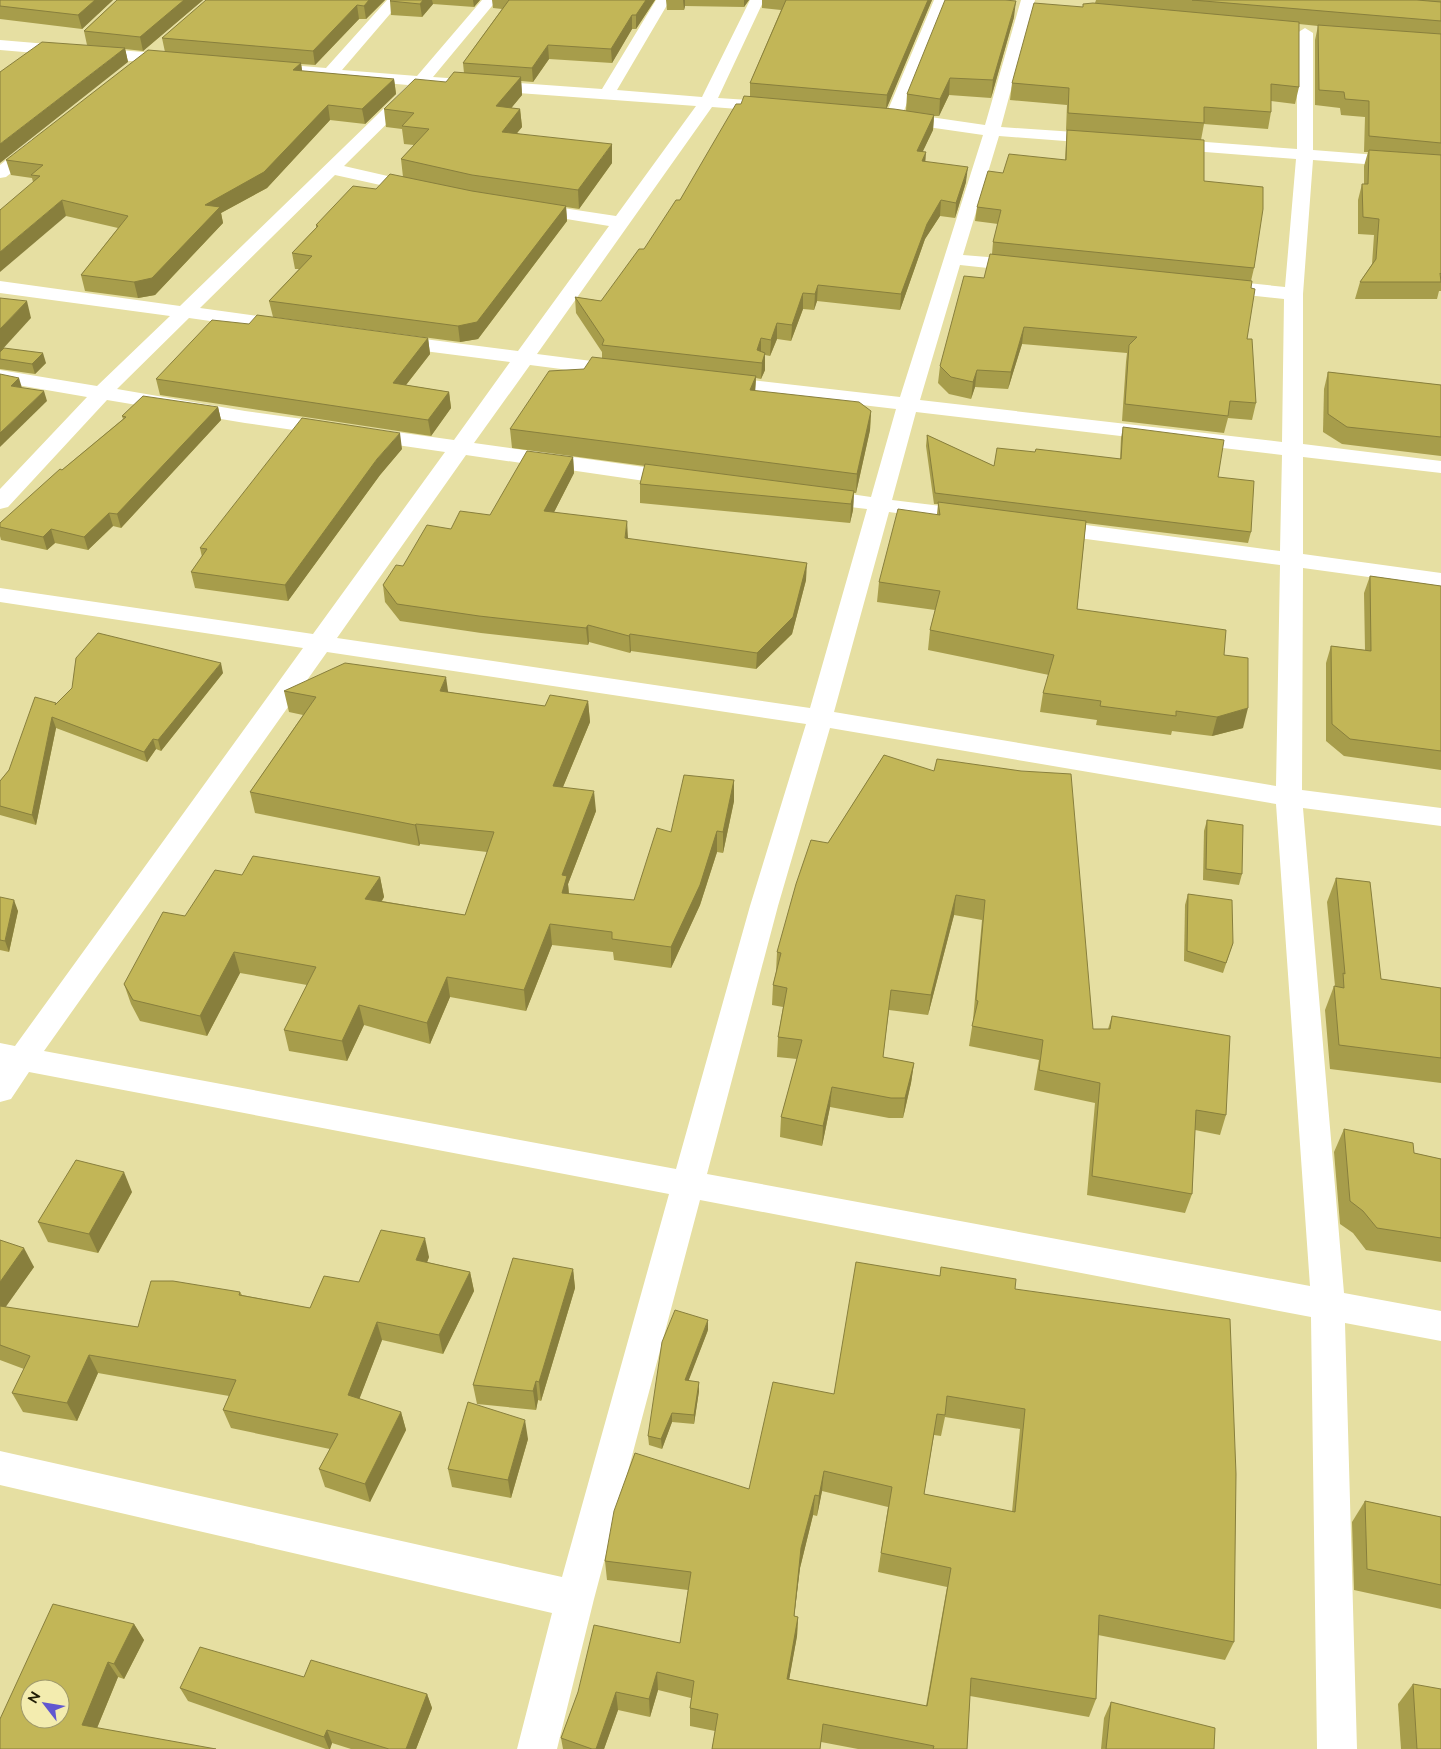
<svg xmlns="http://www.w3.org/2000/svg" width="1441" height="1749" font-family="Raleway,sans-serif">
	<rect width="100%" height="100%" fill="#e6dfa2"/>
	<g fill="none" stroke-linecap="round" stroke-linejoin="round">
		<g fill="#fff" fill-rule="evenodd">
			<path d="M387,0H402L342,70L417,76L482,0H497L433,77L602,89L656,0H670L617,90L702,97L750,0H764L718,98L778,102L786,107L778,112L712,107L537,354L623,365L630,367L633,371L630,375L623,377L530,365L474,443L679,472L687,474L690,479L687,484L679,486L466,455L337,638L810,708L867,509L816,503L808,501L805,496L808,491L816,489L871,497L896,409L717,388L710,386L707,382L710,378L717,376L900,397L983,135L893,122L885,117L934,0H948L903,113L985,125L1021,0H1035L1001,127L1104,134L1110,135L1112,139L1110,143L1104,144L999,136L963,255L1025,260L1032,262L1034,266L1032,270L1025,272L960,265L920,400L1282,442L1284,299L1219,292L1212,290L1210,286L1212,282L1219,280L1285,287L1296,159L1167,149L1161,148L1159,144L1161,140L1167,139L1297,149V33L1305,28L1313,33V150L1441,160V170L1313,160L1303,294V444L1441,461V473L1303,457V554L1441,573V587L1303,568L1302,790L1441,808V826L1303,808L1344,1293L1441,1311V1341L1345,1323L1357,1749H1317L1311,1317L700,1200L594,1599L557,1749H517L552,1613L0,1485V1451L562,1577L669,1194L29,1072L11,1099L0,1102V1043L15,1046L303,648L0,602V588L313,634L445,452L245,423L107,400L8,507L0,509V489L87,397L0,382V370L97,386L170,316L0,293V281L180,306L408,85L266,73L258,68L266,63L326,68ZM425,86L696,106L616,216L530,203L524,204L521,208L524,212L609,226L518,351L393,335L386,337L383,341L386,345L393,347L510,362L454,440L245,411L117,389L189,318L288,332L295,330L298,326L295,322L288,320L200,308L335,175L421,194L427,193L430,189L427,185L344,166ZM916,412L1282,455L1280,551L1049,520L1041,522L1038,527L1041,532L1049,534L1280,565L1276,786L834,712L889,512L974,524L982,522L985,517L982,512L974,510L892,500ZM327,652L806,724L750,906L676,1169L44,1051ZM830,728L1276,804L1310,1286L707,1174L778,906Z"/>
			<polygon points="0,40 178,55 186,60 178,65 0,50"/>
			<polygon points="38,138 44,139 46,143 44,147 6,177 0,178 0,165 32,139"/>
		</g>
	</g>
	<g fill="#a79d4b" fill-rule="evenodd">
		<polygon points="0,0 113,0 82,29 0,19"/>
		<polygon points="117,0 203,0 143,51 125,49 128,62 87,45 84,31"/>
		<polygon points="207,0 385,0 366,19 359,19 315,65 301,64 302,71 394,79 396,94 365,124 330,120 267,188 221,213 223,223 155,295 138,298 85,291 81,275 118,228 66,216 33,182 32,178 11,175 6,160 165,52 162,38"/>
		<polygon points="391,0 480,0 474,7 433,4 422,17 391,15 390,1"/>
		<polygon points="492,0 655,0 636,29 632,29 612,63 549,59 533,82 521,81 522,95 511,108 520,109 522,127 517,133 612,163 579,209 566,207 567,221 478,339 460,342 273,317 269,301 299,269 295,269 292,253 316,228 316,225 376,189 403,177 401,159 414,145 404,144 402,129 386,127 384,109 446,82 464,73 463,63 502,9 493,8"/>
		<polygon points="666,0 749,0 744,7 685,6 684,10 667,10"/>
		<polygon points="762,0 932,0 886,109 906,111 907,94 1014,17 991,98 949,95 939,116 934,116 933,130 922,152 925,161 966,182 955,218 940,216 925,239 900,310 817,301 814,310 803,309 791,341 777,339 770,356 765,355 765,370 761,379 756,378 755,391 871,411 870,430 856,493 854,493 853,510 850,523 640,503 640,484 645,466 512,448 510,429 584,369 602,358 602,352 576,313 575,297 601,301 644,249 680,200 741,104 750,97 750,83 781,10 762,8"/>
		<polygon points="1096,0 1441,0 1441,291 1439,291 1437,299 1355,299 1360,282 1372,264 1374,235 1358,234 1358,200 1362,184 1364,184 1364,166 1368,152 1364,152 1365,117 1341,115 1340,108 1315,105 1315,40 1318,26 1299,24 1299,87 1295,104 1271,101 1271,112 1268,129 1204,124 1201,140 1204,181 1254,268 1251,281 1247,339 1256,403 1252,420 1228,418 1224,433 1122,421 1126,362 1127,353 1022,344 1008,389 975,387 971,399 949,394 938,383 940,366 984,278 992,254 993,242 998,224 975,221 977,207 1003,173 1065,160 1066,143 1067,130 1066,130 1067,105 1010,100 1012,83 1083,7 1095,3"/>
		<polygon points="249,324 428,338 430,354 406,385 449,392 451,408 431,436 160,395 156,379"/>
		<polygon points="0,352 46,363 35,374 0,369"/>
		<polygon points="1328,372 1441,385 1441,456 1342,444 1323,432 1324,389"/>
		<polygon points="218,407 221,420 121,528 113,526 88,550 55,543 47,550 1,540 0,536 0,523 62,470 123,419 122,416"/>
		<polygon points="1123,427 1218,477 1251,532 1248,543 1086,523 1077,609 1224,655 1243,728 1212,736 1172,731 1171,735 1096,725 1097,720 1040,712 1043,693 1049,675 928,650 930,630 935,610 877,602 879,582 937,514 938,504 934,504 926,446 927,435 994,466 1035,452 1120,459 1121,438"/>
		<polygon points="402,449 380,475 288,601 195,588 191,572 202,557 200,548"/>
		<polygon points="573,457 574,473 554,512 628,539 806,580 792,634 756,669 631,651 630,653 589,642 588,645 481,633 400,621 385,602 383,585 403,566 451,529 490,515"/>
		<polygon points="1370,576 1441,586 1441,770 1344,756 1326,741 1326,663 1331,646 1365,650 1364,593"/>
		<polygon points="223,673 161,751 156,749 147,762 56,728 36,825 0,815 0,781 9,770 56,704"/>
		<polygon points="284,691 448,692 545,706 588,701 590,722 563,787 596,811 568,884 569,894 634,900 671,832 734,780 734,801 723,853 717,852 700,905 671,968 614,960 613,952 552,945 526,1011 450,997 430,1044 364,1025 347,1061 289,1051 284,1030 307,985 240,973 207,1036 140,1021 131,1004 124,984 185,916 242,875 380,877 384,897 382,901 465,915 487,852 420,844 419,846 255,813 250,792 303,715 289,712"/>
		<polygon points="884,755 1093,1029 1108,1029 1112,1016 1226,1115 1220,1135 1195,1130 1192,1194 1185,1213 1087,1195 1095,1103 1034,1090 1039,1060 969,1046 973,1021 973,1020 982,920 954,915 928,1015 889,1010 883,1057 914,1063 911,1083 903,1118 889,1118 830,1107 822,1146 780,1137 781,1117 797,1059 777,1057 778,1037 783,1007 772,1005 773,985 776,972 777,952 828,843"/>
		<polygon points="1207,820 1242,874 1239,885 1203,880 1204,831"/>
		<polygon points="1336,878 1381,979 1441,988 1441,1083 1330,1069 1325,1010 1334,986 1335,986 1327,902"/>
		<polygon points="1188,894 1233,943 1223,973 1184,961 1185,905"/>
		<polygon points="0,897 18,911 9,952 0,950"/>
		<polygon points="1344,1129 1414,1153 1441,1159 1441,1262 1366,1250 1353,1233 1340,1224 1334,1152"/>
		<polygon points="132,1192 98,1253 48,1242 38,1222"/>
		<polygon points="0,1240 34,1267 5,1307 138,1327 240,1292 242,1295 310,1308 359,1282 429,1257 427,1262 470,1272 474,1291 443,1354 382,1340 359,1399 401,1412 406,1430 370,1502 325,1487 319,1469 330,1449 231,1428 223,1410 229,1396 98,1373 77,1421 23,1412 12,1393 24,1369 0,1360"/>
		<polygon points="573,1269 575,1288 541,1401 538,1400 536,1410 477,1404 473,1385"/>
		<path d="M1015,1289L1234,1642L1225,1660L1098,1635L1096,1699L1089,1717L970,1696L967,1749H858L821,1742L820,1749H712L715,1731L690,1726V1708L691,1698L658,1690L650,1717L618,1710L604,1749H563L561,1738L578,1692L680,1643L688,1590L607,1580L605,1561L749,1489L834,1394ZM945,1417L1020,1429L1012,1512L924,1494L934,1435L941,1436ZM822,1491L888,1507L878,1572L947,1587L926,1706L789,1679L797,1636L798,1617L794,1616L800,1568L813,1515L817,1516Z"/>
		<polygon points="708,1330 688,1381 699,1391 694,1424 672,1422 662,1449 649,1445 648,1436"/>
		<polygon points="528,1439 511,1498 452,1487 448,1469"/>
		<polygon points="1365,1501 1441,1517 1441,1609 1354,1590 1352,1522"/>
		<polygon points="134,1624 144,1640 124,1679 118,1677 97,1728 0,1749"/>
		<polygon points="1413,1684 1441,1749 1401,1749 1398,1704"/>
		<polygon points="180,1688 427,1694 432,1708 416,1749 351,1749 332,1743 330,1749 326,1749 188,1701"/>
		<polygon points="1111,1702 1214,1749 1101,1749 1104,1718"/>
	</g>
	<g fill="#887f3d">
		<polygon points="95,0 113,0 82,29 78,15"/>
		<polygon points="184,0 203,0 143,51 140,37"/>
		<polygon points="369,0 385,0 366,19 364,6"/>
		<polygon points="423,0 432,0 433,4 422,17 420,4"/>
		<polygon points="473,0 480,0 474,7"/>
		<polygon points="646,0 655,0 636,29 636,15"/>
		<polygon points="683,0 685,0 685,6 684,10"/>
		<polygon points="744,0 749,0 744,7"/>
		<polygon points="928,0 932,0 886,110 887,95"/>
		<polygon points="1016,1 1014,17 991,98 993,80"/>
		<polygon points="357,5 359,19 315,65 313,51"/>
		<polygon points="632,15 632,29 612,63 611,49"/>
		<polygon points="548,45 549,59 533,82 532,68"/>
		<polygon points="125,48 128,62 0,163 0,144"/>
		<polygon points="301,63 303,78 293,70"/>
		<polygon points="521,77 522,95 498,124 496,106"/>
		<polygon points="950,78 949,95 939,116 940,99"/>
		<polygon points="394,79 396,94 365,124 362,109"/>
		<polygon points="328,105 330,120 267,188 221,213 223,223 155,295 138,298 134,282 205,205"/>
		<polygon points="520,109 522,127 503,150 502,132"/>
		<polygon points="934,115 933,130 916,166 917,151"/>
		<polygon points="612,144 612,163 579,209 578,190"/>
		<polygon points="926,152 925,167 922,161"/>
		<polygon points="968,167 966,182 955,218 956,203"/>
		<polygon points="62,200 66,216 0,272 0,252"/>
		<polygon points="941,200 940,216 925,239 900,310 901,294 927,224"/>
		<polygon points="566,206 567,221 478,339 460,342 458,326"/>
		<polygon points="818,285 817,301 814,310 815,294"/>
		<polygon points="803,293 803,309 791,341 792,325"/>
		<polygon points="27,301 31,318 0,352 0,329"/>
		<polygon points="777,323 777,339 770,356 771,340"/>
		<polygon points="1024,327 1022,344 1008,389 1011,372"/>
		<polygon points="428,338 430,354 395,399 393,383"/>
		<polygon points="761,338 761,354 757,350"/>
		<polygon points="43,353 46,363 35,374 32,364"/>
		<polygon points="765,353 765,370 761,379 762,363"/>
		<polygon points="977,370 975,387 971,399 973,382"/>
		<polygon points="756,376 755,394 750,390"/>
		<polygon points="19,378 22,388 11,386"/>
		<polygon points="44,391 47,401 0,447 0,433"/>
		<polygon points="449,392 451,408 431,436 428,420"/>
		<polygon points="218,407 221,420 121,528 117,514"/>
		<polygon points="871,411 870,430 856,493 857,474"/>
		<polygon points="400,433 402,449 380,475 288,601 285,585 377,459"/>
		<polygon points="573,457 574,473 546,528 544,511"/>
		<polygon points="854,491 853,510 850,523 851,504"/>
		<polygon points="109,513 113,526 88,550 84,537"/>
		<polygon points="627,521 628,538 626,555 625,538"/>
		<polygon points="51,529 55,543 47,550 43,537"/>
		<polygon points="807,563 806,580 792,634 756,669 757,653"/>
		<polygon points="588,625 589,642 588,645 586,628"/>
		<polygon points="630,634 631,651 630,653 629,636"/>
		<polygon points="221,663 223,673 161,751 158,740"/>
		<polygon points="446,677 449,698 440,691"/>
		<polygon points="588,701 590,722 555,806 553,786"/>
		<polygon points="1248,708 1243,728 1212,736 1217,717"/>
		<polygon points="52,717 56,728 36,825 32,815"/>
		<polygon points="153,739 156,749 147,762 144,752"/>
		<polygon points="734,780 734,801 723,853 723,832"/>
		<polygon points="594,791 596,811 568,884 569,896 562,893 562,875"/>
		<polygon points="416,824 420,844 419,846 415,825"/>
		<polygon points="717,831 717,852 700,905 671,968 671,947"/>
		<polygon points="380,877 384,897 370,919 365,899"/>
		<polygon points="956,895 954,915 928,1015 931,995"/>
		<polygon points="14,900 18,911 9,952 5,941"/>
		<polygon points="550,924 552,945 526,1011 524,990"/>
		<polygon points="234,952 240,973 207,1036 200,1016"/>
		<polygon points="447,977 450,997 430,1044 427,1023"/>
		<polygon points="359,1005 364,1025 347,1061 342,1041"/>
		<polygon points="914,1063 911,1083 903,1118 905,1098"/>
		<polygon points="832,1087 830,1107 822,1146 823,1126"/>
		<polygon points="124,1172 132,1192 98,1253 89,1234"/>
		<polygon points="425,1238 429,1257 421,1279 416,1260"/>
		<polygon points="24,1248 34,1267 0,1315 0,1282"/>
		<polygon points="573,1269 575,1288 541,1401 539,1382"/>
		<polygon points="470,1272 474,1291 443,1354 439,1335"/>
		<polygon points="708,1320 708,1330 685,1390 685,1380"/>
		<polygon points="377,1322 382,1340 354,1413 348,1395"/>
		<polygon points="89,1355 98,1373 77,1421 67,1403"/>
		<polygon points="536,1381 538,1400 536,1410 533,1391"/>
		<polygon points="699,1382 699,1391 694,1424 694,1415"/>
		<polygon points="401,1412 406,1430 370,1502 365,1484"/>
		<polygon points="672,1413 672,1422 662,1449 661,1439"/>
		<polygon points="525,1420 528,1439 511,1498 508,1480"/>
		<polygon points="824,1471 822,1491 817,1516 819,1496"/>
		<polygon points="815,1495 813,1515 800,1568 792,1635 801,1548"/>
		<polygon points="798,1617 797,1636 786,1697 787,1679"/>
		<polygon points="134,1624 144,1640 124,1679 114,1664"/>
		<polygon points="108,1662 118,1677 92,1740 82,1725"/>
		<polygon points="657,1672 658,1690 650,1717 649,1699"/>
		<polygon points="616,1692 618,1710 604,1749 596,1749"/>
		<polygon points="427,1694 432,1708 416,1749 406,1749"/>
		<polygon points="327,1730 332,1743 330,1749 329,1749 324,1737"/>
	</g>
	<g fill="#c2b657" stroke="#887f3d" fill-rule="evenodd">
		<polygon points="0,0 95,0 78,15 0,6"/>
		<polygon points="117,0 184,0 140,37 84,31"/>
		<polygon points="206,0 369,0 364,6 357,5 313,51 162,38"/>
		<polygon points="391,0 423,0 420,4 390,1"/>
		<polygon points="509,0 646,0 636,15 632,15 611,49 548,45 532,68 463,63"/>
		<polygon points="786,0 928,0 887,95 750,83"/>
		<polygon points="945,0 1005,0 1016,1 993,80 950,78 940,99 907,94"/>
		<polygon points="1192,0 1417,0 1441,2 1441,21"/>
		<polygon points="1034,3 1083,7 1083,4 1093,3 1299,22 1299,87 1271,84 1271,112 1204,107 1204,123 1068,113 1069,88 1012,83"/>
		<polygon points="1318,25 1441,34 1441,143 1369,136 1369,101 1345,99 1344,92 1319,90"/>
		<polygon points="42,42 125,48 0,144 0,72"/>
		<polygon points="148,50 301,63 293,70 394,79 362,109 328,105 264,172 205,205 220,207 152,278 134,282 81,275 128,216 62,200 0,252 0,210 40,176 31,175 43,165 6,160"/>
		<polygon points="454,72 521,77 496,106 520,109 502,132 612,144 578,190 472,175 401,159 429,129 402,126 414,113 384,109 415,79 446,82"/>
		<polygon points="744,96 894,109 934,115 917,151 926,152 922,161 968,167 956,203 941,200 927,224 901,294 818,285 815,294 803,293 792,325 777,323 771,340 761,338 757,350 765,353 762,363 602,345 604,340 575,297 601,301 639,249 644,249 676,200 680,200 736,104 741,104"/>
		<polygon points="1067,130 1204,140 1204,181 1263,187 1263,209 1254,268 993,242 1001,210 977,207 988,171 1003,173 1009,154 1066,160"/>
		<polygon points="1369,150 1441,155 1441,274 1440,273 1441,282 1360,282 1376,259 1379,219 1363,217 1362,184 1368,184"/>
		<polygon points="390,174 472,191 566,206 477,322 458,326 269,301 312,256 292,253 318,226 316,225 353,186 376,189"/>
		<polygon points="990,254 1252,281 1251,288 1255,289 1247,339 1252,339 1256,403 1230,401 1228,416 1125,404 1129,345 1137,337 1024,327 1011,372 977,370 973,382 951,377 940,366 964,276 984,278"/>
		<polygon points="0,298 27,301 0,329"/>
		<polygon points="257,315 428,338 393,383 449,392 428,420 156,379 212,320 249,324"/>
		<polygon points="4,348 43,353 32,364 0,359 0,352"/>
		<polygon points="592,357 756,376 750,390 859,402 871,411 857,474 510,429 549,371 584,369"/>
		<polygon points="1328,372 1441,385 1441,437 1347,427 1328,414"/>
		<polygon points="0,374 19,378 11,386 44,391 0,433"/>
		<polygon points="143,396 218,407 117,514 109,513 84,537 51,529 43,537 0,527 0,523 60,469 62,470 126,417 122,416"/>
		<polygon points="302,418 400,433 377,459 285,585 191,572 207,549 200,548"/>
		<polygon points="1123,427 1224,440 1218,477 1254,481 1251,532 935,493 927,435 994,466 997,448 1035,452 1036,449 1121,459"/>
		<polygon points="527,451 573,457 544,511 627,521 625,538 807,563 793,617 757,653 630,634 629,636 588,625 586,628 479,616 397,604 383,585 396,565 403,566 427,525 451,529 460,511 490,515"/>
		<polygon points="645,464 854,491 851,504 640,484"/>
		<polygon points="938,502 1086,521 1077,609 1226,630 1224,655 1248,658 1248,708 1217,717 1176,711 1176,716 1100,706 1101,701 1043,693 1054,655 930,630 940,591 879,582 898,509 940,515"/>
		<polygon points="1370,576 1441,586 1441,751 1350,739 1332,724 1331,646 1371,651"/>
		<polygon points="98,633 221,663 158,740 153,739 144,752 52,717 32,815 0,806 0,781 9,770 35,697 56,703 55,705 72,688 76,658"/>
		<polygon points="345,663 446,677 440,691 545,706 550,695 588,701 553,786 594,791 562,875 567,876 562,893 634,900 657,828 671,832 684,775 734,780 723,832 717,831 700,885 671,947 612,939 612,932 550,924 524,990 447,977 427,1023 359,1005 342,1041 284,1030 316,967 234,952 200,1016 133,1000 124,984 163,912 185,916 215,870 242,875 253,856 380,877 365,899 465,915 494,832 416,824 415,825 250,792 316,697 284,691"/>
		<polygon points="884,755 934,771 937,759 1021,771 1071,774 1093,1029 1110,1029 1112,1016 1230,1036 1226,1115 1196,1110 1192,1194 1092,1176 1100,1083 1039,1070 1043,1040 972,1026 978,1001 976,1000 985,900 956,895 931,995 891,990 883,1057 914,1063 905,1098 891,1098 832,1087 823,1126 781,1117 802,1040 778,1037 787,988 773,985 781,953 777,952 796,884 811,840 828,843"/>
		<polygon points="1207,820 1243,825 1242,874 1206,869"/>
		<polygon points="1336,878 1370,882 1381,979 1441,988 1441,1058 1339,1045 1334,986 1344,988 1343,973 1345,974"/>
		<polygon points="1188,894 1232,900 1233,943 1226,963 1187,951"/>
		<polygon points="0,897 14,900 5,941 0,940"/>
		<polygon points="1344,1129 1413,1143 1414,1153 1441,1159 1441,1238 1377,1228 1363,1211 1350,1201"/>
		<polygon points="76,1160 124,1172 89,1234 38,1222"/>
		<polygon points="381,1230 425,1238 416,1260 470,1272 439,1335 377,1322 348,1395 401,1412 365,1484 319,1469 338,1434 223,1410 236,1380 89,1355 67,1403 12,1393 30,1356 0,1345 0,1306 138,1327 151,1281 173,1281 240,1292 239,1295 310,1308 324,1276 359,1282"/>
		<polygon points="0,1240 24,1248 0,1282"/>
		<polygon points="513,1258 573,1269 539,1382 536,1381 533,1391 473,1385"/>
		<path d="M856,1262L940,1276L941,1267L1016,1279L1015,1289L1230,1319L1236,1474L1234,1642L1099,1615L1096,1699L971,1678L967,1749H933L934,1746L823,1724L820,1749H712L718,1714L690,1708L694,1681L657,1672L649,1699L616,1692L596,1749H592L561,1738L578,1692L594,1625L680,1643L691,1572L605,1561L614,1511L635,1453L749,1489L773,1382L834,1394ZM947,1396L1025,1409L1015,1512L924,1494L937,1414L945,1415ZM824,1471L892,1487L881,1553L951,1568L927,1706L787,1679L798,1617L794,1616L801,1548L815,1495L819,1496Z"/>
		<polygon points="675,1310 708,1320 685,1380 699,1382 694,1415 672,1413 661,1439 648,1436 662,1342"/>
		<polygon points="468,1402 525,1420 508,1480 448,1469"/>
		<polygon points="1365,1501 1441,1517 1441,1585 1367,1569"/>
		<path d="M53,1604L134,1624L114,1664L108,1662L82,1725L216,1749H0V1719ZM30,1689H60V1719H30Z"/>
		<polygon points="200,1647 304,1677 311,1660 427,1694 406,1749 389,1749 327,1730 324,1737 180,1688"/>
		<polygon points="1413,1684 1441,1689 1441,1749 1417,1749"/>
		<polygon points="1111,1702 1215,1728 1214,1749 1106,1749"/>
	</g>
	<g transform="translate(45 1704) rotate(301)"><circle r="24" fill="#f3ecaf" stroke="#9f996b"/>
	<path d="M0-4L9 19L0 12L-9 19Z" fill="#6157d0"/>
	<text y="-8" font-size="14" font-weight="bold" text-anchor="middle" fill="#201d05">N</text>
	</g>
</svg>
